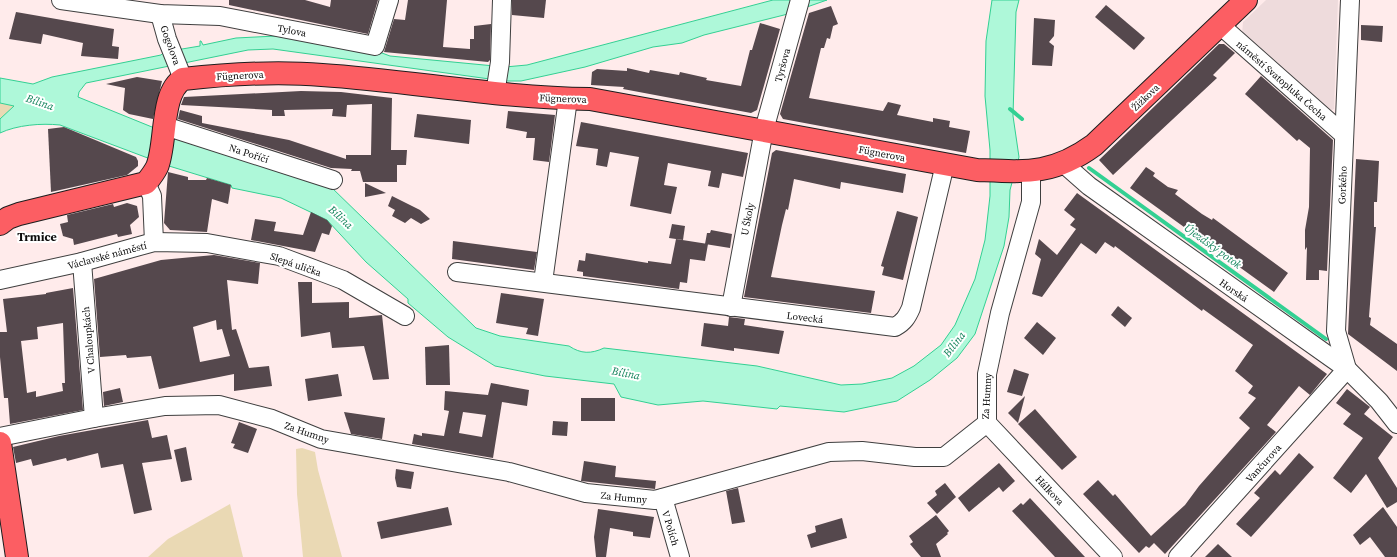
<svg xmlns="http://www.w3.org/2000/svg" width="1397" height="557" font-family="'Source Serif 4',serif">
	<rect width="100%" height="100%" fill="#ffebeb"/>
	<g fill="#ead9b4">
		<polygon points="0,103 15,106 0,119"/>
		<polygon points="302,448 315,452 318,470 342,557 303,557 297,494 296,449"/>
		<polygon points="230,504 243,557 148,557 168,539"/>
	</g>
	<polygon fill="#eedbdc" points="1266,0 1338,0 1334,109 1330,111 1242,35 1243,22"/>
	<path fill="#aef8d9" stroke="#33d093" d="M773,0H827L784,15L704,35L682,43L653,47L585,67L521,81H504L273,49L248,50L86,83L79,92L78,97L152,127L330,186L476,328L500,336L569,346C581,354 591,354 604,348L757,366L841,385L862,384L892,378L914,366L941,345L955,325L975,279L985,240L990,196V150L985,96L986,41L992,0H1019L1016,12L1013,116L1019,157L1010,190L1009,217L1004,246L975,334L957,358L930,380L897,401L844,412L780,406L777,409L703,401L658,405L621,397L614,384L545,376L495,366L448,337L408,303V299L366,262L327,220L281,198L232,188L231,185L169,166L60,125C41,123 17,125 0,133V119L14,106L0,103V78L33,84L52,77L161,55L164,52L200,46V41H201L203,45L236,38L276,36L382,53L390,56L505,67L527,65Z"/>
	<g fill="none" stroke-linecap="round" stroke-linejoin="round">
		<g stroke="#33d093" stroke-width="4">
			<polyline points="1010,109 1022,119"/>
			<polyline points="1089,168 1326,339"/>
		</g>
	</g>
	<g fill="#55484d" fill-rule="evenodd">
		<polygon points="229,0 305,0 330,7 331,0 378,0 368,34 229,5"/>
		<polygon points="408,0 447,0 443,47 470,49 470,39 474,39 474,26 491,24 490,60 488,62 384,52 394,19 405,20"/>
		<polygon points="512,0 546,0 544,18 512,15"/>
		<polygon points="1106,5 1145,38 1134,50 1095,17"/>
		<polygon points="831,6 838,24 833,26 830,39 827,38 824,48 821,48 809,98 883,111 888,102 901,105 897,115 933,122 933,118 950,121 949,127 970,131 966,153 783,119 780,114 809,13"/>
		<polygon points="16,12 114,29 112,46 119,47 118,59 81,56 83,43 43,34 41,44 9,39"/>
		<polygon points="1034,18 1055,20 1054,36 1049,42 1054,46 1052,66 1032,65"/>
		<polygon points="760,23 780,29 757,110 751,113 623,89 624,87 591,85 592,72 597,69 627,71 627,68 649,73 650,70 679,75 680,72 707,78 706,80 741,86 750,50 752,50"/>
		<polygon points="1361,25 1383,26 1382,42 1361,40"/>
		<polygon points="1219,44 1224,44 1235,53 1213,75 1217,78 1113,175 1099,160"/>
		<polygon points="1261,76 1333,140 1327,271 1319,270 1319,280 1306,280 1307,247 1305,250 1305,230 1309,207 1310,148 1299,139 1297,141 1245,94"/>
		<polygon points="137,77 162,81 153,119 129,114 123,110 125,88 106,84"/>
		<polygon points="301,91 341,92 392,98 391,150 407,150 406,165 397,165 397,182 363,182 360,171 351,171 352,169 331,168 178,119 180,110 202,116 202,123 289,140 346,159 346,155 371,155 372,104 347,105 346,117 332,116 333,109 284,110 285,116 272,116 272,110 181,105 184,97"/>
		<polygon points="508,111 555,115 549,162 533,160 535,138 526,138 527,132 506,128"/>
		<polygon points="417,114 471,120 469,144 414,137"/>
		<polygon points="581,122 748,153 743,177 722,173 719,188 708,186 711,171 668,163 664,185 677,187 671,214 630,206 639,157 610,152 607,167 596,165 598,149 576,146"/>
		<polygon points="64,127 136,157 138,161 138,166 127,175 51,192 48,129"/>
		<polygon points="776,150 906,174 903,193 841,182 840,189 794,179 788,210 786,209 782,225 771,277 875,291 871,313 744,297 772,153"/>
		<polygon points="1356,159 1379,161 1377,202 1374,202 1374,227 1376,227 1369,317 1371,318 1370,325 1397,344 1397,371 1348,334"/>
		<polygon points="1146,167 1155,173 1153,176 1168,187 1178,190 1175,194 1202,214 1212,220 1213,218 1288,273 1274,292 1130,188"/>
		<polygon points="168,172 188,177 188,180 206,180 207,178 231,185 228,204 212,199 207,232 170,230 164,223"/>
		<polygon points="365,183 386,193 365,197"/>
		<polygon points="1077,193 1327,374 1310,395 1299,386 1267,425 1276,432 1165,554 1154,543 1149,548 1146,546 1139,553 1083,494 1098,480 1113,496 1115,494 1151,536 1185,505 1199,486 1250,428 1239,418 1256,398 1248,393 1253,386 1235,371 1253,345 1203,309 1202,311 1115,246 1114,248 1105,242 1096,254 1081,243 1042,297 1032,294 1041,259 1035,254 1039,239 1057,255 1076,229 1070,225 1075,219 1064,210"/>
		<polygon points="392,196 420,210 430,219 421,224 411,218 405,223 392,216 395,210 388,206"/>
		<polygon points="127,203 137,206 139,217 130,225 132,234 118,237 117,234 74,245 73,239 63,236 60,224 68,222 67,215 113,204 114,207"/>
		<polygon points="897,211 918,217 903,280 882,275 884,267 881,266"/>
		<polygon points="311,212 327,220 332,226 329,235 322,233 315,252 251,240 255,219 276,222 274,231 303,235"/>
		<polygon points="672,224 685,226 683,240 669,238"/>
		<polygon points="711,230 732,234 730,248 705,244 707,233 710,233"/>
		<polygon points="676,239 708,244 705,261 690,259 687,283 680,282 679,289 583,276 583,272 577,271 579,260 585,261 586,253 648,263 648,261 671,264"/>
		<polygon points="453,241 537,252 534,270 452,259"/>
		<path d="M214,255L260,263L258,284L227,280L232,330L236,329L249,368L269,366L272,386L234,391V374L159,389L151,356L127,358L126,355L100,357L94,279L161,260ZM216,320L217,330L222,329L230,356L200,362L193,327Z"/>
		<polygon points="298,282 312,282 312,303 349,302 349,318 382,315 389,379 373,380 364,346 332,348 330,332 301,337"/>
		<path d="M73,288L83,410L10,424L8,398H4L0,357V332H7L3,299L46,294V293ZM63,323L65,383H62L63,391L36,397V391L27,393L21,341L38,339L37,327Z"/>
		<polygon points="501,293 544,299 538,336 526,334 528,328 496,323"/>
		<polygon points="1118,306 1132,318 1125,327 1111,315"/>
		<polygon points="729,317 745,319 744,325 784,331 779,354 734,348 734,351 701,346 704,323 728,326"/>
		<polygon points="1037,322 1056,338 1043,355 1024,338"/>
		<polygon points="449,345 450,385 426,385 425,347"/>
		<polygon points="1014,369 1029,374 1022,396 1007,392"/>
		<polygon points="338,374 342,396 308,401 305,379"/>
		<path d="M491,383L529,390L527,406L502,402L493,458L412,444L414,434L422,436V433L444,436L449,411L444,410L445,391L488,395ZM463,412L486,415L482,437L459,433Z"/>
		<polygon points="120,388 123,402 104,406 103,392"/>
		<polygon points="1347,389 1370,407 1364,414 1393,437 1378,458 1397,488 1397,502 1387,508 1366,474 1351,493 1333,478 1363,438 1343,424 1351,414 1336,403"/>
		<polygon points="1025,396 1018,423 1008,413"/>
		<rect x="581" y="398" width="34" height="23"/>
		<polygon points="1035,409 1077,457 1062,470 1018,424"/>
		<polygon points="344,412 385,418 382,439 351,434"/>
		<polygon points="148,420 152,438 167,435 172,459 142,463 152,510 134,514 123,464 101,468 98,453 67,461 66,458 33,466 31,459 16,463 13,447 59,436"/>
		<polygon points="553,421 568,422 567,436 552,435"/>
		<polygon points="239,422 257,429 248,453 233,448 235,444 231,443"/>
		<polygon points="186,447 192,480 181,482 174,450"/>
		<polygon points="1299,453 1314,467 1251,537 1236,524 1260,498 1254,493 1275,470 1280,475"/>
		<polygon points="584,461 616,466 615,477 656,481 655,489 581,481"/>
		<polygon points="999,463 1015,481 1003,492 999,487 969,512 958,498"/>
		<polygon points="396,469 414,472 411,489 397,487 395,478"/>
		<polygon points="945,483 956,497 937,514 927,503 937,495 935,491"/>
		<polygon points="738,488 745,522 732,524 726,491"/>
		<polygon points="1030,498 1043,512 1085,557 1055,557 1012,511 1021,503 1023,505"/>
		<polygon points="448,507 452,525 381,539 377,522"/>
		<polygon points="1383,507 1397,527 1397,557 1385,557 1370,537 1360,545 1353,535"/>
		<polygon points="598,509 654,517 650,538 633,536 633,532 610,528 606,557 596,557 594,537"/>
		<polygon points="936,515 949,531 947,533 948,534 936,544 941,557 921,557 910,544 913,542 909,536"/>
		<polygon points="842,518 847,538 811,548 807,535 816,532 815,526"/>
		<polygon points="1218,544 1232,557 1205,557"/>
	</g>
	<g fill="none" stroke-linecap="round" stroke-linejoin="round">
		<g stroke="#3f3f3f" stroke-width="20">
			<g id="minor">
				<polyline points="61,0 160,14 220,16 375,46 389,0"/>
				<polyline points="160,14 167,39 183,79"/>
				<polyline points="1220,25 1343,134"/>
				<polyline points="495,94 500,62 502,0"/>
				<polyline points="165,126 333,180"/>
				<polyline points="1064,164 1089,186 1347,369 1379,401 1397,424"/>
				<polyline points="146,183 152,196 154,242"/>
				<polyline points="82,262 94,418"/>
				<path d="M457,272L895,327C904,322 907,317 911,308L945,164"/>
				<polyline points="0,280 82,262 154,242 207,243 279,256 343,280 405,316"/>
				<polyline points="543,282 568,99"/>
				<polyline points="731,307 764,130 800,0"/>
				<polyline points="1347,369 1336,331 1350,0"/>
				<polyline points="987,423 1113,557"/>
				<polyline points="0,437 94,418 165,406 219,405 272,419 321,439 509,472 586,493 655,500 829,452 862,451 915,457 944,457 987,423 987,374 1000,313 1031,202 1031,172"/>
				<polyline points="663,498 680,557"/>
				<polyline points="1178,557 1347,369"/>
			</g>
		</g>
		<g stroke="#1d1d1d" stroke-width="24">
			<g id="major">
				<path d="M0,224L8,218L19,214L146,183C150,178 154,173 157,167C167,143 160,93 183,79C229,74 276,71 322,75C412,81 500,98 590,99L977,170C1026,172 1053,175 1094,145L1246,0"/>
				<polyline points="0,443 17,557"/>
			</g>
		</g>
		<use href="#minor" stroke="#fff" stroke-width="18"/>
		<use href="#major" stroke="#fc5e63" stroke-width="22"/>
	</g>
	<g text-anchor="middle" stroke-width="4" stroke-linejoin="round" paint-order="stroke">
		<g font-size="10" fill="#0c0c0c" stroke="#fff">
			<text transform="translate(292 30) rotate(11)" y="4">Tylova</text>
			<text transform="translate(171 45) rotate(70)" y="4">Gogolova</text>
			<text transform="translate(782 65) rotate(-75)" y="4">Tyršova</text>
			<text transform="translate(240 75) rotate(-3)" y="4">Fügnerova</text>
			<text transform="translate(1282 80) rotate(41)" y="4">náměstí Svatopluka Čecha</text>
			<text transform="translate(1145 97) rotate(-44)" y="4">Žižkova</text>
			<text transform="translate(563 98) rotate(2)" y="4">Fügnerova</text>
			<text transform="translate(249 153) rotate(18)" y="4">Na Poříčí</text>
			<text transform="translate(882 153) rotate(11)" y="4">Fügnerova</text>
			<text transform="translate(1342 185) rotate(-88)" y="4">Gorkého</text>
			<text transform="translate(747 219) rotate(-79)" y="4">U Školy</text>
			<text transform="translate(107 255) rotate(-15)" y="4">Václavské náměstí</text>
			<text transform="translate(296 264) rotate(19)" y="4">Slepá ulička</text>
			<text transform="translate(1234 290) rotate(35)" y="4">Horská</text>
			<text transform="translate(805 317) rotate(7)" y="4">Lovecká</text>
			<text transform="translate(88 340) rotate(-95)" y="4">V Chaloupkách</text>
			<text transform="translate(986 396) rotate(-87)" y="4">Za Humny</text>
			<text transform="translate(307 432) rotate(19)" y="4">Za Humny</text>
			<text transform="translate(1263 463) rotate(-48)" y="4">Vančurova</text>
			<text transform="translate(1050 490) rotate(47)" y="4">Hálkova</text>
			<text transform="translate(624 497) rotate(6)" y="4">Za Humny</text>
			<text transform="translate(671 528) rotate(73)" y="4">V Polích</text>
		</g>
		<g font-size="11" font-style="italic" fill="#13835b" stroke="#fff">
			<text transform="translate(40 102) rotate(19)" y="4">Bílina</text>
			<text transform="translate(341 217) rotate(42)" y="4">Bílina</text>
			<text transform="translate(1213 246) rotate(36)" y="4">Újezdský potok</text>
			<text transform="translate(954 344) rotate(-52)" y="4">Bílina</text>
			<text transform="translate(626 373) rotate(11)" y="4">Bílina</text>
		</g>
		<g font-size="12" font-weight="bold" fill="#0c0c0c" stroke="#fff">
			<text x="37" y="241">Trmice</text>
		</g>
	</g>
</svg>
